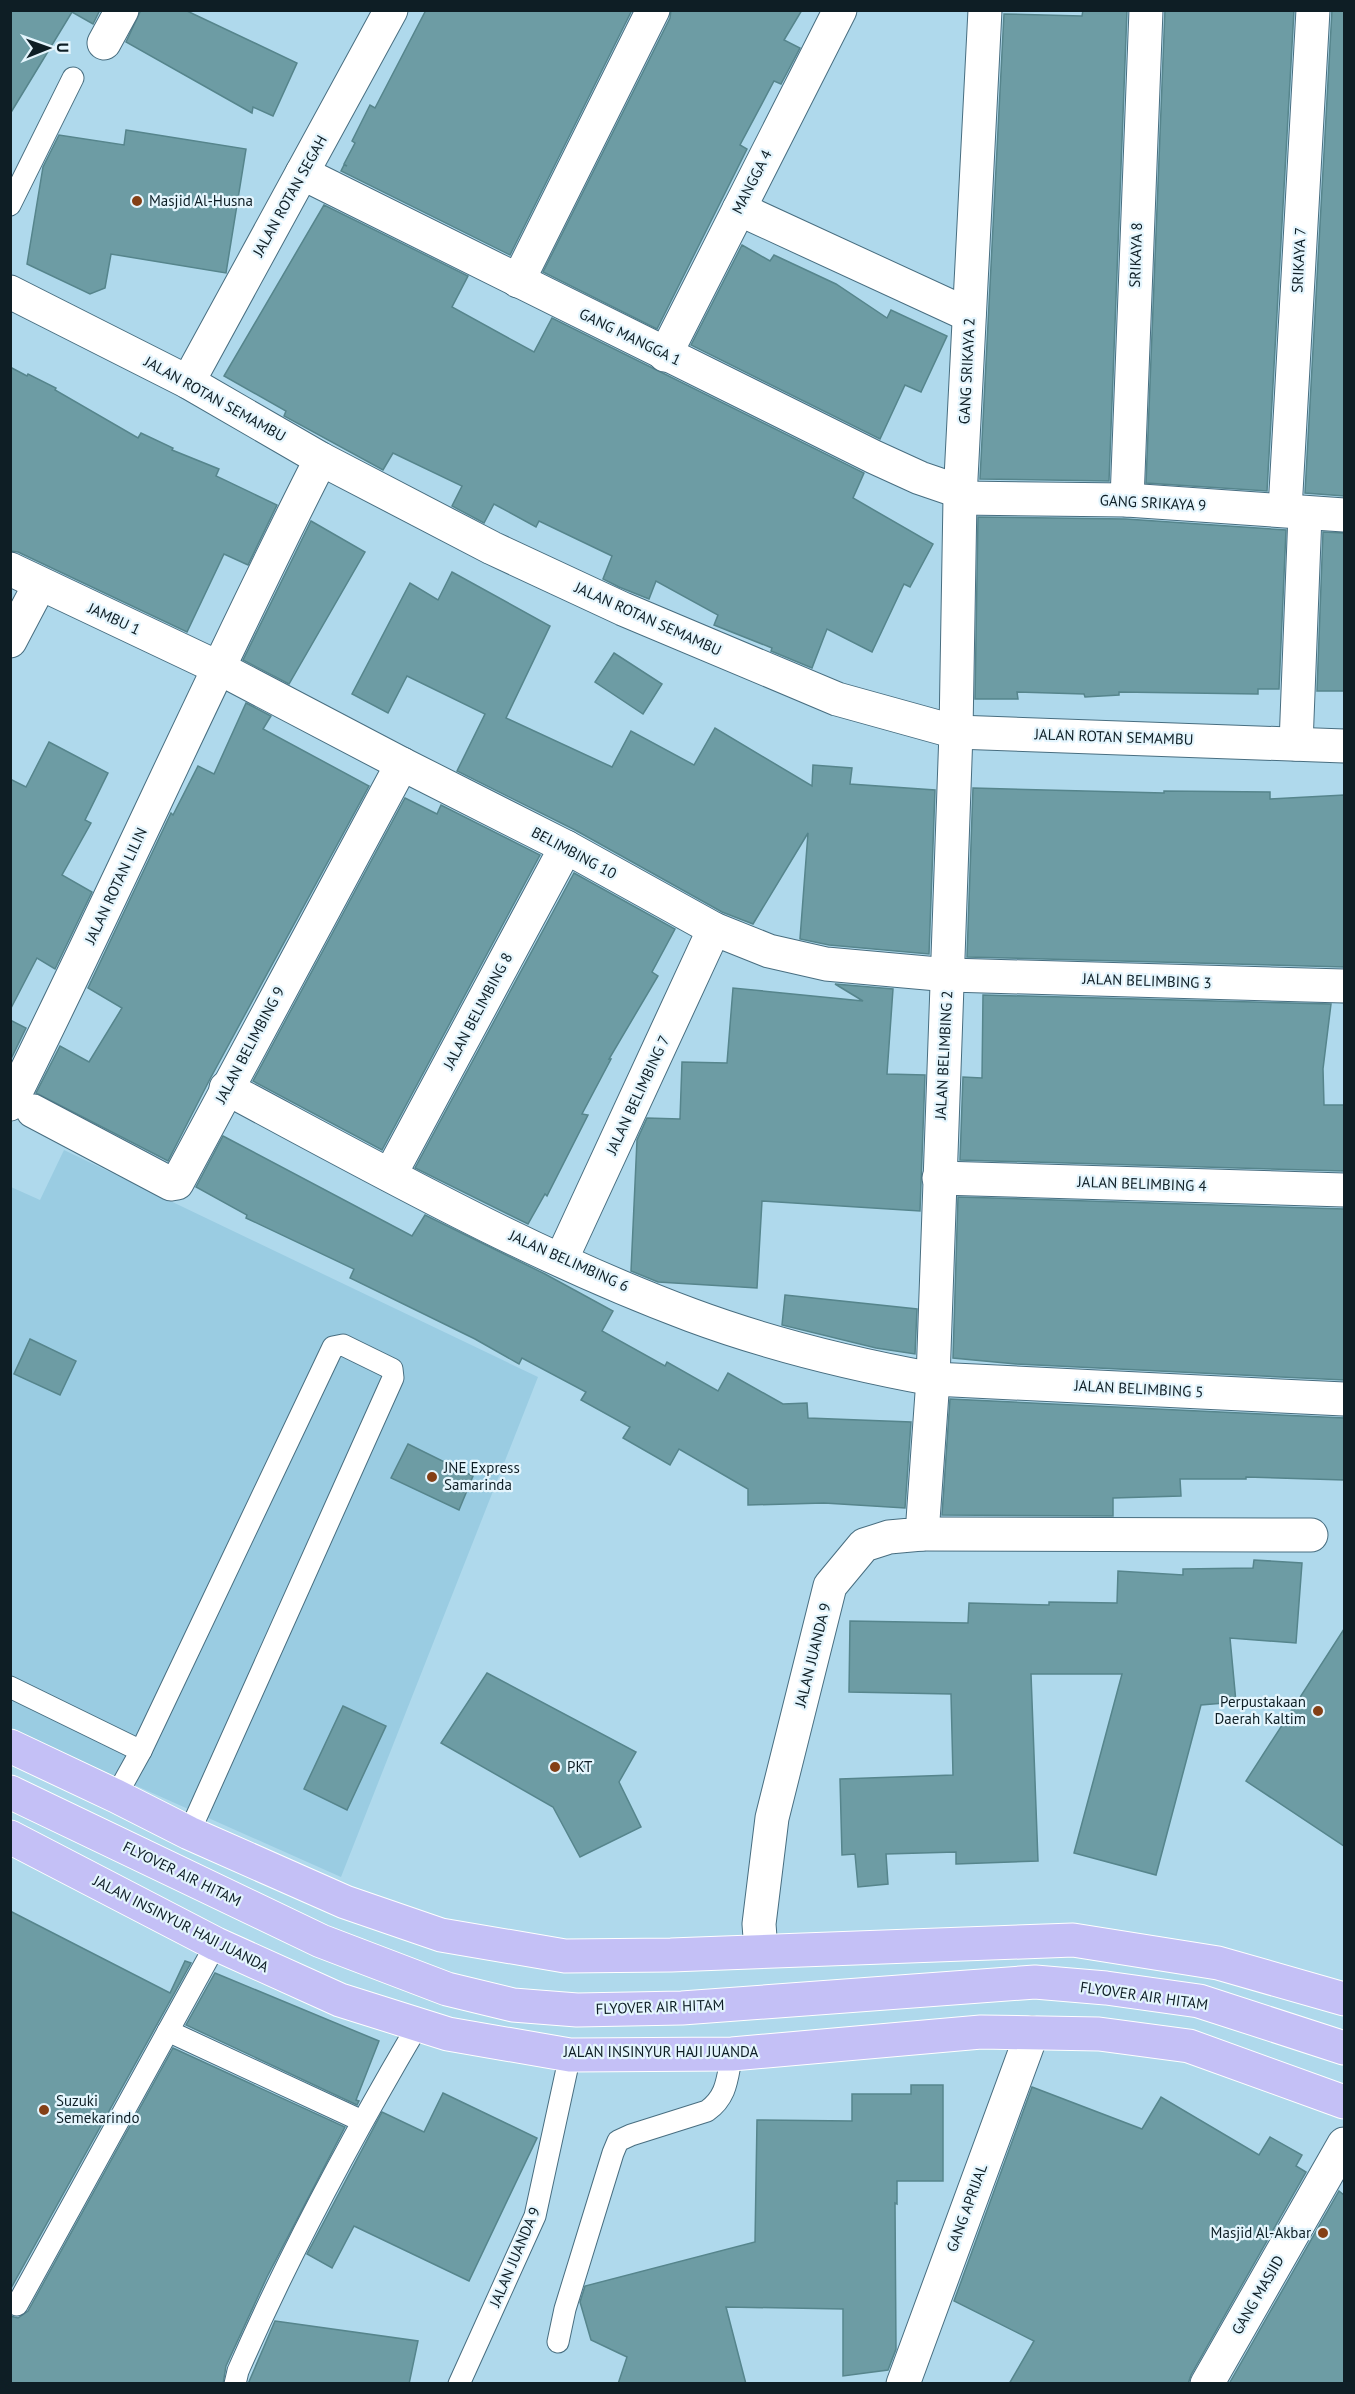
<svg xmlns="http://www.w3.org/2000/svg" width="1355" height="2394" font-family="'PT Sans',sans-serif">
	<rect width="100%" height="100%" fill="#afd9ec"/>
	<polygon fill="#9acce2" points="64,1150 538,1377 341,1877 11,1730 11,1187 40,1200"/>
	<g fill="#6d9ca4" stroke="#56858c" stroke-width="1.5">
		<polygon points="10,10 100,10 93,24 72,12 10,114"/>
		<polygon points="141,10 185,10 297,63 273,116 253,107 252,113 126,42"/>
		<polygon points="426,10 632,10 510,255 341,171 344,165 347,166 344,164 355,143 352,141 370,105 375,108"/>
		<polygon points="671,10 802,10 784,40 800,48 781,84 774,81 740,145 747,149 657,329 543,272 670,18"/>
		<polygon points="1083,10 1127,10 1109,481 980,479 1004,14 1082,16"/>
		<polygon points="1165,10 1294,10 1267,491 1146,483"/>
		<polygon points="1332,10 1344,10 1344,496 1305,493"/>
		<polygon points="126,130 246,149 226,273 111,254 105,288 90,294 27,264 43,167 59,135 124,145"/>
		<polygon points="324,205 468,276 452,307 534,352 552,318 864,473 853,498 933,544 910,587 904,584 872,652 827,629 812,668 771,651 772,648 714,625 718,615 656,581 649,599 619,587 603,579 612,556 539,521 536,527 494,504 484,523 452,506 462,486 393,453 383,470 284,416 286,411 224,376"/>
		<polygon points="742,245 770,261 774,255 836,284 887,318 891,310 947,336 921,392 905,385 880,439 691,345"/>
		<polygon points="10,367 27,376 28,374 56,388 55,390 138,438 141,433 173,448 172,450 219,469 216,476 277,505 248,565 224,554 187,632 18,552 10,551"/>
		<polygon points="978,517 1126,519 1286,530 1279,689 1258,689 1258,694 1119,692 1119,695 1085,697 1084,694 1017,692 1018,699 975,699"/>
		<polygon points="311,521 365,552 289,684 243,660"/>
		<polygon points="1323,532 1344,533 1344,691 1317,691"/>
		<polygon points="452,572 550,626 506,718 612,767 631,731 694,765 715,728 812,786 813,765 852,768 850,784 935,790 929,954 829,945 800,939 808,833 753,924 722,912 575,830 457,771 485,714 407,676 388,713 352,694 410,583 438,600"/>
		<polygon points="614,653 662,684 643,714 595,682"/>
		<polygon points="246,703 271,716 263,729 369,786 210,1079 168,1161 36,1093 60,1046 89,1062 122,1008 88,988 171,813 173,815 198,766 214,774"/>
		<polygon points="49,742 108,773 85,820 91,823 62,875 92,892 55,969 37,958 10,1010 10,779 26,787"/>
		<polygon points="973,788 1164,793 1164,791 1270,792 1270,799 1344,795 1344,967 967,957"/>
		<polygon points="405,798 437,814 441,805 540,855 382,1150 253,1081"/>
		<polygon points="574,873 675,929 652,972 658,976 609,1059 611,1059 582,1114 588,1115 547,1196 545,1194 528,1224 415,1168"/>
		<polygon points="835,984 893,989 887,1074 925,1075 920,1211 762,1201 757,1288 658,1282 631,1271 637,1140 647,1118 680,1119 682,1062 727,1063 733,988 863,1001"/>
		<polygon points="983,995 1331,1004 1323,1069 1324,1105 1344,1105 1344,1171 960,1160 963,1077 982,1078"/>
		<polygon points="10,1020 26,1028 10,1061"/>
		<polygon points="223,1136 412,1236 425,1215 545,1274 613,1311 602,1331 665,1366 667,1362 718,1391 728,1373 783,1404 807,1403 808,1418 911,1422 905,1508 824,1503 748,1505 748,1489 679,1449 670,1465 623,1438 630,1427 581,1400 586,1392 522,1358 519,1364 475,1339 350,1278 354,1269 246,1218 247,1215 196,1187"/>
		<polygon points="958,1197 1344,1209 1344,1380 1016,1364 953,1358"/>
		<polygon points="785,1295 917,1309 915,1354 876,1348 782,1325"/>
		<polygon points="30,1339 76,1361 60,1395 14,1374"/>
		<polygon points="950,1399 1344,1418 1344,1480 1246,1477 1246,1479 1180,1479 1181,1496 1113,1498 1113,1516 942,1515"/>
		<polygon points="408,1444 473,1476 459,1510 391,1478"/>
		<polygon points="1254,1560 1302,1563 1296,1643 1230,1638 1236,1702 1201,1705 1156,1875 1074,1853 1122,1674 1031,1674 1038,1861 956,1864 956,1852 886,1854 888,1884 858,1887 855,1854 842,1855 840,1779 953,1775 951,1694 849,1692 850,1621 968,1623 969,1603 1049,1605 1049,1602 1117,1603 1118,1571 1183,1575 1183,1569 1253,1568"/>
		<polygon points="1344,1629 1344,1846 1246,1781"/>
		<polygon points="487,1673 636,1752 619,1782 641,1827 580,1857 553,1807 441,1743"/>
		<polygon points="343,1706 386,1726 347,1810 304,1789"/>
		<polygon points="10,1911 170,1993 185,1961 191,1963 10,2290"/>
		<polygon points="215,1973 379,2041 356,2100 359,2101 357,2105 186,2025"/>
		<polygon points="173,2048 345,2127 267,2277 226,2366 223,2384 10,2384 10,2316 18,2318 28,2311"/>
		<polygon points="911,2085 943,2085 943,2181 897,2181 897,2204 895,2203 896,2349 888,2370 843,2376 843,2309 726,2307 746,2384 618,2384 627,2357 591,2340 580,2302 585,2286 755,2242 757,2120 852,2121 852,2094 911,2094"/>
		<polygon points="1032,2087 1142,2129 1161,2097 1259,2155 1270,2137 1302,2155 1296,2166 1306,2172 1191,2375 1188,2384 1009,2384 1034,2341 954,2301"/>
		<polygon points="443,2093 537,2138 469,2281 354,2226 332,2268 307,2254 382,2112 424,2132"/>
		<polygon points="1339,2191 1344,2195 1344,2384 1229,2384"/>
		<polygon points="275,2321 418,2341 409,2384 248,2384"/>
	</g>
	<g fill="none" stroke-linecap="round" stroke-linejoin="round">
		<g stroke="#486e80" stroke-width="23">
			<g id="lane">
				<polyline points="10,205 73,78"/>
				<polyline points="10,1687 141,1751"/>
				<polyline points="116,1796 141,1751 333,1347 343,1345 392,1369 393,1378 189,1833"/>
				<polyline points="168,2031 362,2121"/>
				<polyline points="17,2305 216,1944"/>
				<path d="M558,2342L565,2309L613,2153L618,2141L631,2135L707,2111C728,2096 727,2077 732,2054"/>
				<path d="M235,2384L238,2371C290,2252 352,2137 418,2025"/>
				<polyline points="459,2384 535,2216 570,2055"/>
			</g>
		</g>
		<g stroke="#486e80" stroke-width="35">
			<g id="street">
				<polyline points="104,43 122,10"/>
				<polyline points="302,173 874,457 920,478 961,492"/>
				<polyline points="739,209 969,315"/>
				<polyline points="518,281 653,10"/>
				<polyline points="10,292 188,382 321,459 492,548 623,609 837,699 956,732 1344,746"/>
				<polyline points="665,355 840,10"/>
				<polyline points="188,382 391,10"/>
				<polyline points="960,498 1127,500 1344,515"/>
				<polyline points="1127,500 1146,10"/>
				<polyline points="1285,510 1313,10"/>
				<polyline points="10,569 219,668 402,764 566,847 714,929 769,951 826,964 949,975 1344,986"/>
				<polyline points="10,641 40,584"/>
				<polyline points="1296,744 1305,514"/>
				<path d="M226,1088C378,1169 530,1255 691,1315C769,1344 851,1364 933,1379L1344,1399"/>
				<path d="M10,1104C117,890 213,671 321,459"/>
				<polyline points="33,1111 171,1184 177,1183 402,764"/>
				<polyline points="390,1175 566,847"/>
				<polyline points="939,1178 1344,1190"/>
				<polyline points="561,1260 714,929"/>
				<polyline points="922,1534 1311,1535"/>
				<polyline points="761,1951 759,1924 772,1818 830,1586 864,1545 889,1537 922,1534 933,1379 956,732 960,498 985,10"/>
				<polyline points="903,2384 1032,2033"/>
				<polyline points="1207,2384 1344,2144"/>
			</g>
		</g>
		<g stroke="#fff" stroke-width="35">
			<g id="highway">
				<polyline points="10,1746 116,1796 189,1833 345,1902 441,1935 565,1956 671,1955 1073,1940 1218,1963 1344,1999"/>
				<polyline points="10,1792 321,1941 447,1989 513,2005 577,2010 682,2008 1035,1982 1106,1988 1199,2001 1344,2048"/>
				<polyline points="10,1837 216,1944 340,2000 448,2034 570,2055 732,2054 981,2032 1099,2034 1189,2046 1344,2102"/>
			</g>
		</g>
		<use href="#lane" stroke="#fff" stroke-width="21"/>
		<use href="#street" stroke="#fff" stroke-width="33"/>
		<use href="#highway" stroke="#c4c0f6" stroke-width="33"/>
	</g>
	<g fill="#844016" stroke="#e4f5fd" stroke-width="2">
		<circle cx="137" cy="201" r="6"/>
		<circle cx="432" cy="1477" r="6"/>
		<circle cx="1318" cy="1711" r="6"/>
		<circle cx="555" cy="1767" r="6"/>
		<circle cx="44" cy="2110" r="6"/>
		<circle cx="1323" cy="2233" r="6"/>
	</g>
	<g text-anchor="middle" stroke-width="4.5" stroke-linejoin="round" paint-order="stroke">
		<g font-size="15" fill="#0e1e25" stroke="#e4f5fd">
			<text transform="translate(752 182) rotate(-63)" y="5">MANGGA 4</text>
			<text transform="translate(290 196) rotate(-61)" y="5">JALAN ROTAN SEGAH</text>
			<text transform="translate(1136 255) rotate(-88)" y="5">SRIKAYA 8</text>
			<text transform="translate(1299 260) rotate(-87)" y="5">SRIKAYA 7</text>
			<text transform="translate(630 337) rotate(26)" y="5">GANG MANGGA 1</text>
			<text transform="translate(967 371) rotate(-87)" y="5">GANG SRIKAYA 2</text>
			<text transform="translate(215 399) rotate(29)" y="5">JALAN ROTAN SEMAMBU</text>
			<text transform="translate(1153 503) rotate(3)" y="5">GANG SRIKAYA 9</text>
			<text transform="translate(114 619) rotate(25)" y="5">JAMBU 1</text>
			<text transform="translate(648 619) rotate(24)" y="5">JALAN ROTAN SEMAMBU</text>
			<text transform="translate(1114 737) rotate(2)" y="5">JALAN ROTAN SEMAMBU</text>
			<text transform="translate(574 853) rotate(28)" y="5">BELIMBING 10</text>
			<text transform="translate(116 886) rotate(-65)" y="5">JALAN ROTAN LILIN</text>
			<text transform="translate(1147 981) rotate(2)" y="5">JALAN BELIMBING 3</text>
			<text transform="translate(478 1011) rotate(-62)" y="5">JALAN BELIMBING 8</text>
			<text transform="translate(250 1045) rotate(-62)" y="5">JALAN BELIMBING 9</text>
			<text transform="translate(944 1055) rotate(-87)" y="5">JALAN BELIMBING 2</text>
			<text transform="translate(638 1095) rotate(-65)" y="5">JALAN BELIMBING 7</text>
			<text transform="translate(1142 1184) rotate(2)" y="5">JALAN BELIMBING 4</text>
			<text transform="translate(569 1261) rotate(24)" y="5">JALAN BELIMBING 6</text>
			<text transform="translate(1139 1389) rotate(3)" y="5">JALAN BELIMBING 5</text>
			<text transform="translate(813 1655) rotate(-76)" y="5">JALAN JUANDA 9</text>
			<text transform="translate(182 1874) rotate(26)" y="5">FLYOVER AIR HITAM</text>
			<text transform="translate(181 1924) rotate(27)" y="5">JALAN INSINYUR HAJI JUANDA</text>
			<text transform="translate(1144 1996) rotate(8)" y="5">FLYOVER AIR HITAM</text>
			<text transform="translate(660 2007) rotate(-2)" y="5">FLYOVER AIR HITAM</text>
			<text x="661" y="2057">JALAN INSINYUR HAJI JUANDA</text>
			<text transform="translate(967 2208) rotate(-70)" y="5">GANG APRIJAL</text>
			<text transform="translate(515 2257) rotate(-67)" y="5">JALAN JUANDA 9</text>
			<text transform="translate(1258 2295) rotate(-60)" y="5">GANG MASJID</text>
		</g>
		<g font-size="15" fill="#0e1e25" stroke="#e4f5fd" text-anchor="start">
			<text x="149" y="206">Masjid Al-Husna</text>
			<text x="444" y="1473">JNE Express<tspan x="444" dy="17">Samarinda</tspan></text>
			<text x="1306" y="1707" text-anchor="end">Perpustakaan<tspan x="1306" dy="17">Daerah Kaltim</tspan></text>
			<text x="567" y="1772">PKT</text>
			<text x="56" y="2106">Suzuki<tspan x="56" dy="17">Semekarindo</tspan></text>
			<text x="1311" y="2238" text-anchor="end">Masjid Al-Akbar</text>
		</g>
	</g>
	<rect width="1355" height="2394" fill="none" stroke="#0e1e25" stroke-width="24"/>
	<g transform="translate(48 48) rotate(89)" stroke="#e4f5fd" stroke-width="4.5" paint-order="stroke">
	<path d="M0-4.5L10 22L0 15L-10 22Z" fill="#0e1e25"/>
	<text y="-9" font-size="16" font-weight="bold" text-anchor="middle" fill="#0e1e25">U</text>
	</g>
</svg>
